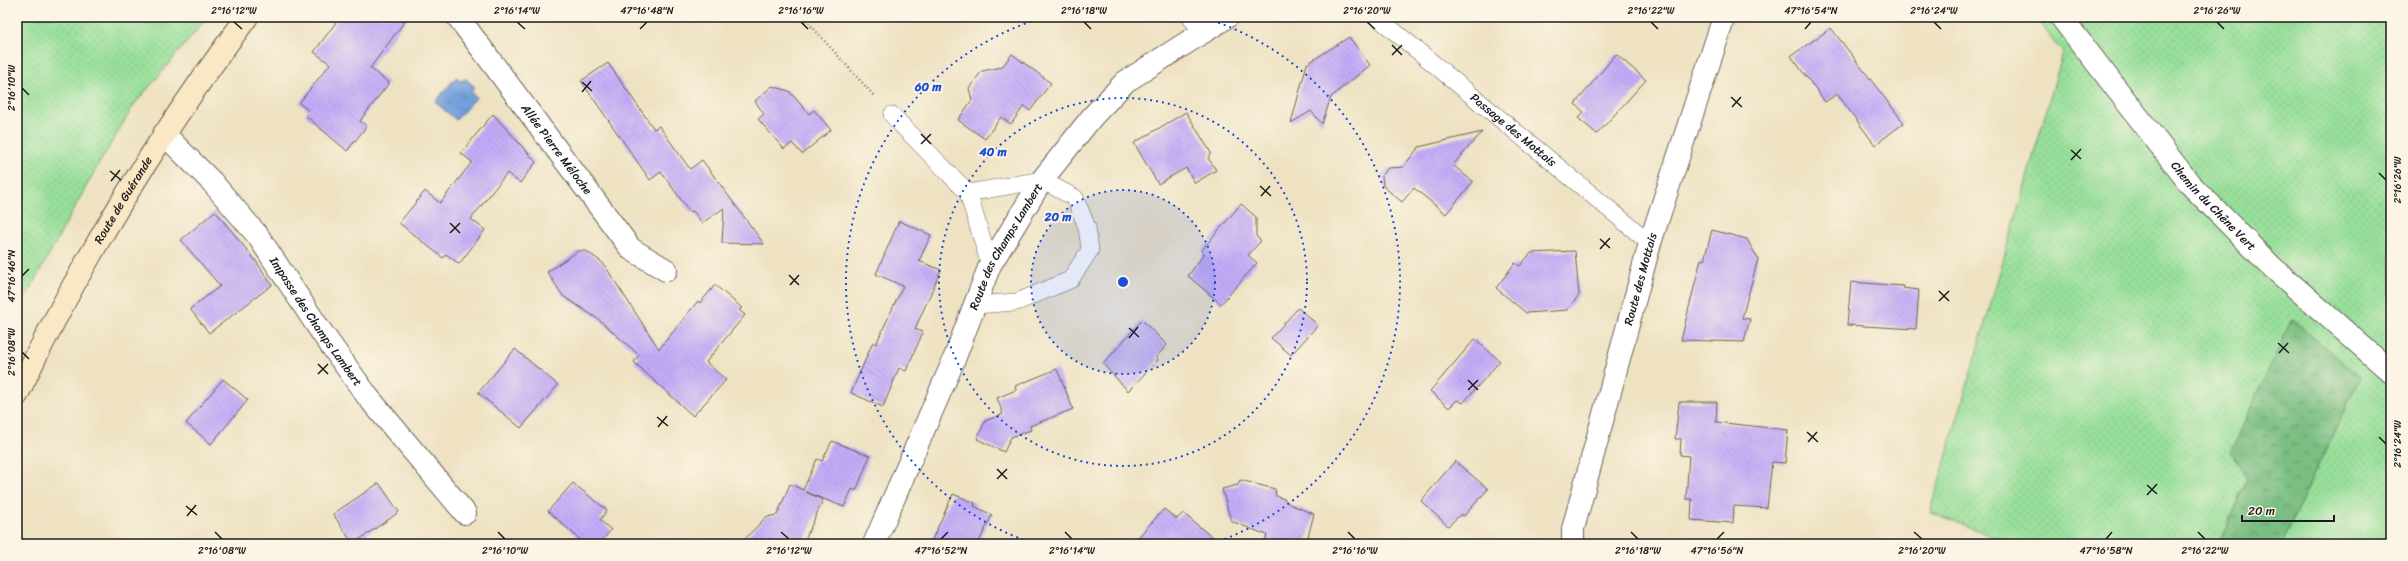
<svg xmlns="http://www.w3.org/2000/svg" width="2408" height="561" font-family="Sriracha,sans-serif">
	<defs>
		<pattern id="grass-dots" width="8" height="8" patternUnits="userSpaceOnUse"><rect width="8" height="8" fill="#97df9a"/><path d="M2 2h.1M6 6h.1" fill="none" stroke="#82bf84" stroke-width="1.8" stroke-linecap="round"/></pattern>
		<pattern id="forest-crowns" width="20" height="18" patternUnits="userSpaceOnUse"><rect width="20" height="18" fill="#79be82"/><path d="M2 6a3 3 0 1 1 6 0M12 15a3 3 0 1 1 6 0" fill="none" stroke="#629a6a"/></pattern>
		<pattern id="water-ripples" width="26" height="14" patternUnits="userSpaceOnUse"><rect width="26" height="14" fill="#719fd9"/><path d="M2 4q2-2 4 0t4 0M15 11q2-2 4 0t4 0" fill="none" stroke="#5c81af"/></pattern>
		<pattern id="building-back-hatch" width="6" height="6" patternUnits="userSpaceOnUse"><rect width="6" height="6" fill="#c2acf8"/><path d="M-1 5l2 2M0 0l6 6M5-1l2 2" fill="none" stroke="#a693d4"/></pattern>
	</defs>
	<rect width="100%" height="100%" fill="#fcf5e5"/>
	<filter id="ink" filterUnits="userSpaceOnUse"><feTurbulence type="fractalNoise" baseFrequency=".025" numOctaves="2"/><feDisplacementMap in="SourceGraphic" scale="8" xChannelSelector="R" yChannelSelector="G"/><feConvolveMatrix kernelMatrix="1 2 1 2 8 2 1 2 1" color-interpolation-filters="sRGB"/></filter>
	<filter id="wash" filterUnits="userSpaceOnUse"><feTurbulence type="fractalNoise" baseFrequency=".012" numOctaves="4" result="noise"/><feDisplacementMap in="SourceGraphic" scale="16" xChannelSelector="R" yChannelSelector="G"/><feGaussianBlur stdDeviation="0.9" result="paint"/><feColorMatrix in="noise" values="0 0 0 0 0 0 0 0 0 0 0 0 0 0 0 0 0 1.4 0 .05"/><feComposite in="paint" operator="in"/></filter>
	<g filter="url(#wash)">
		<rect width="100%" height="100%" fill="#eee2c2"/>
		<g fill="url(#grass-dots)" stroke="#5a7e5b">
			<polygon points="17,17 208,17 134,105 93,174 17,313"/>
			<polygon points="2035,17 2391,17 2391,544 2281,544 2360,377 2247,478 2219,544 2016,544 1930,513 2063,53"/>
		</g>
		<polygon fill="url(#forest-crowns)" stroke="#4a6d4f" points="2292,319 2360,377 2281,544 2219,544 2247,479 2231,451"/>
		<polygon fill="url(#water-ripples)" stroke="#465e7a" points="456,77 462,81 465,78 475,87 471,92 477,97 456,120 435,102"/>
		<g id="blocks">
			<g fill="url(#building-back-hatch)">
				<polygon points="340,17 408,17 370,68 389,83 360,121 367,126 347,151 305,115 309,111 299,103 330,64 314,52"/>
				<polygon points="1831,28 1904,123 1875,145 1837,94 1825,102 1791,56"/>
				<polygon points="1349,37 1370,65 1331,97 1322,124 1311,111 1291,123 1307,64"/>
				<polygon points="1012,54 1051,83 1030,111 1024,106 1011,124 1001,117 985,139 958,120 972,100 969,88 982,71 1002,67"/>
				<polygon points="1616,54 1646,80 1597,134 1578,118 1584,112 1575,104"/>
				<polygon points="608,63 654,129 659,126 690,169 702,160 764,244 722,243 724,208 702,223 693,211 690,212 661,172 650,180 581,81"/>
				<polygon points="772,86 789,91 809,114 814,110 831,130 802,154 792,143 784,149 758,119 764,114 755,101"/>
				<polygon points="1186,112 1211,153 1208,158 1216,170 1195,183 1186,168 1158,184 1134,143"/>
				<polygon points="493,114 536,162 520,183 507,173 471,219 485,230 459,264 446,254 443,258 399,223 425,191 440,203 472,162 461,153"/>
				<polygon points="1482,132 1453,165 1473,182 1446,214 1414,188 1402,202 1383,186 1382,176 1388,168 1403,167 1419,147"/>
				<polygon points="1241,204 1256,217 1256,236 1261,241 1248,255 1257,263 1221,304 1188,276 1204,254 1201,251"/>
				<polygon points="215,211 256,261 272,285 209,333 190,309 220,286 181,240"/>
				<polygon points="899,221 931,235 919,261 941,270 915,329 923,332 906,371 899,368 883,407 851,393 873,342 876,344 903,286 876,274"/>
				<polygon points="1712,230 1747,239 1758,259 1742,318 1750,319 1744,342 1681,340 1701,259 1704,260"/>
				<polygon points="578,251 586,251 603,263 659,349 698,301 700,303 715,285 742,308 739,310 745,315 706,362 726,380 693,416 634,362 639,355 598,319 563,296 547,272"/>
				<polygon points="1575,251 1579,295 1567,310 1526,313 1496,288 1515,263 1520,266 1531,253"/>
				<polygon points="1851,282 1904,286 1903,288 1919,290 1916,329 1847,325"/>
				<polygon points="1298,308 1318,325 1291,355 1271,338"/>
				<polygon points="1142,320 1167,345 1156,357 1158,360 1128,391 1103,364"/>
				<polygon points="1475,339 1500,361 1463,403 1457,400 1449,408 1430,391"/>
				<polygon points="515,349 558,385 521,428 478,393"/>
				<polygon points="1057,369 1073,409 1030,426 1031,430 1011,437 1004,452 977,439 985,421 1003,414 997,398 1016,390 1015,386"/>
				<polygon points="223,379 248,400 211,444 186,423"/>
				<polygon points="1679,402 1717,402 1716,422 1788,430 1785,463 1772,462 1767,508 1734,506 1733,523 1691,520 1692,499 1686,499 1689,456 1680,455 1681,439 1675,439"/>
				<polygon points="832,441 870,456 856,491 852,489 844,507 806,492 823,500 803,544 740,544 766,517 777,515 790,484 803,490 817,459 822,461"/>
				<polygon points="1455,461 1488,489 1464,516 1461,514 1448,526 1421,501"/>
				<polygon points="1240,480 1275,489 1276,496 1284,499 1289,504 1314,514 1306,544 1264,544 1267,535 1231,521 1222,489 1238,485"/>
				<polygon points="379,483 399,512 353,544 333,514"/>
				<polygon points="573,483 607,510 600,520 611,530 599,544 585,544 548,511"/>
				<polygon points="953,494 975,503 974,506 992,515 978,544 930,544"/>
				<polygon points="1164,509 1177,519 1183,513 1220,544 1132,544"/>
			</g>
		</g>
	</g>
	<g filter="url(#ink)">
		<use href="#blocks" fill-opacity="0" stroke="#666156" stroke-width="1"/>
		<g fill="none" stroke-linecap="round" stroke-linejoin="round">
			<g stroke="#666156" stroke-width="18">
				<g id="lane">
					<polyline points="1190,17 1204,33"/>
					<path id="s1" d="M1377,17L1650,243"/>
					<polyline points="892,115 968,193"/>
					<polyline points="975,305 1017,302 1070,280 1090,250 1087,227 1075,198 1042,180 968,193 990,265"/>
				</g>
			</g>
			<g stroke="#666156" stroke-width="24">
				<g id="street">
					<path id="s2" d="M458,17L631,249L666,270"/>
					<path id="s3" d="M2061,17L2190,184L2271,266L2391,372"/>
					<path id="s4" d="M164,134L212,182L258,236L320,330L368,397L465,513"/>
					<path id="s5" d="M874,544L953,362L990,265L1042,180L1092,117L1125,82L1227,17"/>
					<path id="s6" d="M1573,544V529L1650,243L1724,17"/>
				</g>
			</g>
			<g stroke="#666156" stroke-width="24">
				<g id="secondary">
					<path id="s7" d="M17,395C81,261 158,136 247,17"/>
				</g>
			</g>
			<polyline stroke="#666156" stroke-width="2.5" stroke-dasharray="1 3" stroke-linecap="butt" points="803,17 875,97"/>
			<use href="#lane" stroke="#fff" stroke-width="17"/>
			<use href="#street" stroke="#fff" stroke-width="22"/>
			<use href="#secondary" stroke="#fae7c3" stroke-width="22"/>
		</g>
	</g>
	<path fill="none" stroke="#1c1c1c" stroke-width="1.5" d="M234,22L242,29M517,22L525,29M801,22L808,29M1084,22L1091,29M1367,22L1375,29M1651,22L1658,29M1934,22L1941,29M2217,22L2224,29M640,29L647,22M1805,29L1811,22M1392,45L1402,55M1392,55L1402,45M582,82L592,91M22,88L29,95M582,92L591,81M1731,97L1742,107M1732,107L1741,97M921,134L931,144M921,144L931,134M2071,150L2081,159M2071,160L2081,149M110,171L121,180M2379,173L2386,180M111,181L120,170M1260,186L1271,196M1261,196L1270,186M450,223L460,233M450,233L460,223M1600,239L1610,248M1600,249L1610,238M789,275L799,285M22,276L29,269M790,285L799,275M1939,291L1949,301M1939,301L1949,291M1129,328L1139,337M1129,338L1138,327M2278,343L2289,353M22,352L29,359M2279,353L2288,343M318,364L328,374M318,374L328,364M1468,380L1478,390M1468,390L1478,380M657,417L668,426M658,427L667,416M1807,432L1818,442M2379,437L2386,444M1808,442L1817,432M997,469L1007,479M997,479L1007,469M2147,485L2157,494M2147,495L2157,484M186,506L197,515M187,516L196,505M215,532L222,539M498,532L505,539M781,532L789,539M1065,532L1072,539M1348,532L1355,539M1631,532L1638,539M1914,532L1922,539M2198,532L2205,539M941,539L948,532M1717,539L1724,532M2106,539L2112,532"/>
	<circle cx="1123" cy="282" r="92" fill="#1d4ed8" fill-opacity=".12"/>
	<g fill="none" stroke="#1d4ed8" stroke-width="2" stroke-dasharray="2 4">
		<circle cx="1123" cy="282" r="92"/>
		<circle cx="1123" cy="282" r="184"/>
		<path d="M1035 544A276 276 0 0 1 1045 17M1201 17A276 276 0 0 1 1211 544"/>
	</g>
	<g text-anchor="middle" stroke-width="4" stroke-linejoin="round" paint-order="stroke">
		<g font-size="12" fill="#1c1c1c" stroke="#fcf5e5">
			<text dy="4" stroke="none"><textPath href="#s1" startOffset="177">Passage des Mottais</textPath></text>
			<text dy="4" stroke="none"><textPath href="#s2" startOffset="165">Allée Pierre Méloche</textPath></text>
			<text dy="4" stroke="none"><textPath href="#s7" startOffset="222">Route de Guérande</textPath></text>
			<text dy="4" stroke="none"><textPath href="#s3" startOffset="243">Chemin du Chêne Vert</textPath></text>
			<text dy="4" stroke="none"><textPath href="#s5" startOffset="326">Route des Champs Lambert</textPath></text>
			<text dy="4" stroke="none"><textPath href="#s6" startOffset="274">Route des Mottais</textPath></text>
			<text dy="4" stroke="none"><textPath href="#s4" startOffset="242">Impasse des Champs Lambert</textPath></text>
		</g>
	</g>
	<circle cx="1123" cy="282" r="6" fill="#1d4ed8" stroke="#fcf5e5" stroke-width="2"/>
	<g font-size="12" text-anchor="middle" font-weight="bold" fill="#1d4ed8" stroke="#fcf5e5" stroke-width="4" stroke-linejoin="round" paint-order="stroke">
		<text x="928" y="91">60 m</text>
		<text x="993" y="156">40 m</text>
		<text x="1058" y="221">20 m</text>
	</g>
	<rect width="2408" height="561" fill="none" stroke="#fcf5e5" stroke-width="44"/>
	<path d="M2242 515v6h92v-6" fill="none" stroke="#1c1c1c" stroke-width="2"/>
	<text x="2248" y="515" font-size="12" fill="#1c1c1c" stroke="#fcf5e5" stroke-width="3" paint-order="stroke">20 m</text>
	<rect x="22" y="22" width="2364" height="517" fill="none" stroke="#1c1c1c" stroke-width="1.5"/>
	<g font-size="10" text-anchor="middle" fill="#1c1c1c">
		<text x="234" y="14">2°16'12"W</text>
		<text x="517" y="14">2°16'14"W</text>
		<text x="647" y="14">47°16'48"N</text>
		<text x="801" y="14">2°16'16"W</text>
		<text x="1084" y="14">2°16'18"W</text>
		<text x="1367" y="14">2°16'20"W</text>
		<text x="1651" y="14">2°16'22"W</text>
		<text x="1811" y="14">47°16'54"N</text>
		<text x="1934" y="14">2°16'24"W</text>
		<text x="2217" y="14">2°16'26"W</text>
		<text transform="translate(11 88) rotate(-90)" y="4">2°16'10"W</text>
		<text transform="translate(2397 180) rotate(-90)" y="4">2°16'26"W</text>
		<text transform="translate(11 276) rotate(-90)" y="4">47°16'46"N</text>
		<text transform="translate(11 352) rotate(-90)" y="4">2°16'08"W</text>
		<text transform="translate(2397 444) rotate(-90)" y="4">2°16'24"W</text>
		<text x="222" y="554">2°16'08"W</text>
		<text x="505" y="554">2°16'10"W</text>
		<text x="789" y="554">2°16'12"W</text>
		<text x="941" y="554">47°16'52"N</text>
		<text x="1072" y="554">2°16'14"W</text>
		<text x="1355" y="554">2°16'16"W</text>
		<text x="1638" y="554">2°16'18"W</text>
		<text x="1717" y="554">47°16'56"N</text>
		<text x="1922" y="554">2°16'20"W</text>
		<text x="2106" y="554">47°16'58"N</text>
		<text x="2205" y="554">2°16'22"W</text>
	</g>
</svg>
